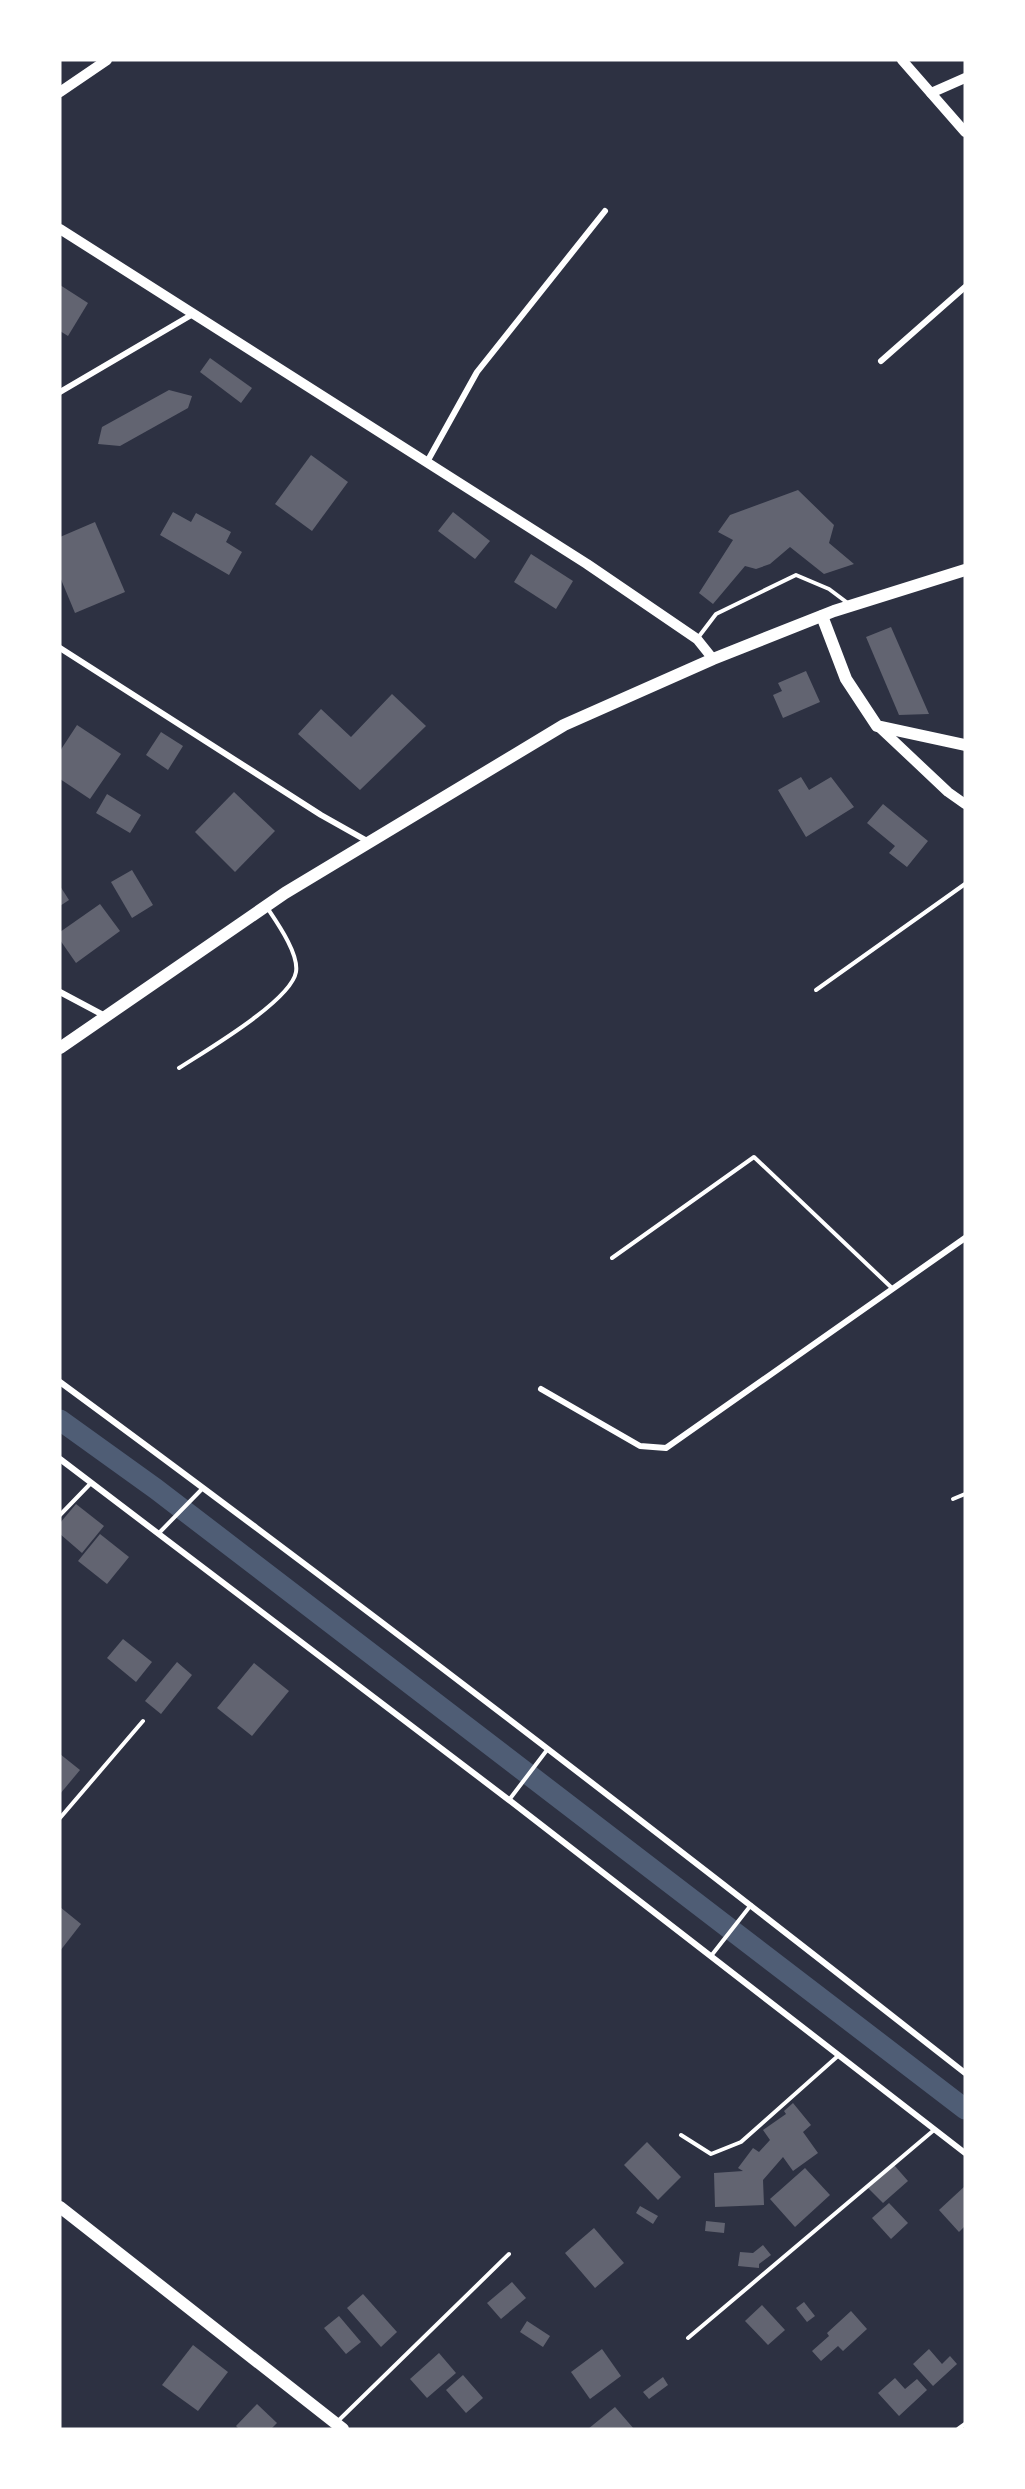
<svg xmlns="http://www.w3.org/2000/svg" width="1025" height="2489" font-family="'Libre Baskerville',serif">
	<rect width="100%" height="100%" fill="#2d3142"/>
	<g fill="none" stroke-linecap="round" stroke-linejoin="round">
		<polyline stroke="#4f5d75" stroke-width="21" points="60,1420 156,1489 965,2109"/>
	</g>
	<g fill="#626471">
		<polygon points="60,285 88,303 68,336 60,331"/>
		<polygon points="210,358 252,388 241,403 200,372"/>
		<polygon points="169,390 192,396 188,408 120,446 98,444 102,427"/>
		<polygon points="311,455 348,482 312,531 275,504"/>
		<polygon points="798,490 834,525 829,543 854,564 824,574 790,547 770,564 756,569 745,566 713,604 699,593 733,540 718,532 730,515"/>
		<polygon points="173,512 191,522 196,513 231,532 226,542 242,552 229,575 160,535"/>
		<polygon points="453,512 490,541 475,559 438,531"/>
		<polygon points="95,522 125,592 75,613 60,577 60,537"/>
		<polygon points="531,554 573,581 556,609 514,582"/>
		<polygon points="891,627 929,714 899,715 866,637"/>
		<polygon points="806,671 820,702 783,718 773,695 782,691 778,683"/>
		<polygon points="392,694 426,726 360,790 298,734 321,709 351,737"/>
		<polygon points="77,725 121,754 90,799 60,779 60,751"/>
		<polygon points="161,732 183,746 168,770 146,755"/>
		<polygon points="801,777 809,790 831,777 854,807 806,837 778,790"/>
		<polygon points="234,792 275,831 235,872 195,832"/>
		<polygon points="107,794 141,815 130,833 96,813"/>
		<polygon points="883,804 928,841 907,867 889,853 895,846 867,823"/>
		<polygon points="132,870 153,905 132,918 111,882"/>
		<polygon points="60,886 69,900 60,906"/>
		<polygon points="100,904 120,931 76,963 60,940 60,932"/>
		<polygon points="76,1504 104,1526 82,1553 60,1534 60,1523"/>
		<polygon points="100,1534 129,1557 107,1584 78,1561"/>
		<polygon points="123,1639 152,1662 136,1682 107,1658"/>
		<polygon points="177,1662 192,1675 161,1714 145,1701"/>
		<polygon points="254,1663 289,1691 252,1736 217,1708"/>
		<polygon points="60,1754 80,1770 60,1794"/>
		<polygon points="60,1907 81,1924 60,1951"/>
		<polygon points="793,2103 811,2125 803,2132 818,2153 793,2171 783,2157 763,2180 764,2205 715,2207 714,2173 743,2171 738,2168 753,2148 759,2152 770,2140 763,2130 786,2114 784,2111"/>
		<polygon points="647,2142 681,2177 658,2200 624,2165"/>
		<polygon points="894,2165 908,2181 883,2203 868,2188"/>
		<polygon points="805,2168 830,2195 795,2227 770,2199"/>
		<polygon points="965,2186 965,2226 959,2232 939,2210"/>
		<polygon points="889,2203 908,2223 891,2239 872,2218"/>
		<polygon points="640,2206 658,2216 653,2224 636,2213"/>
		<polygon points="706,2221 725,2223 724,2233 705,2231"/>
		<polygon points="594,2228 624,2263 595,2288 565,2253"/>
		<polygon points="763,2245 771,2255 759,2264 759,2268 738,2266 740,2252 753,2253"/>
		<polygon points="512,2282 526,2298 501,2319 487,2303"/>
		<polygon points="363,2294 397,2332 381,2347 347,2308"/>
		<polygon points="804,2302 815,2316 807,2322 796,2308"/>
		<polygon points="762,2305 785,2330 768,2345 745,2321"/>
		<polygon points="851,2311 867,2329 843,2351 838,2346 821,2361 812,2351 829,2336 827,2333"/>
		<polygon points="339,2316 361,2342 346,2354 324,2328"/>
		<polygon points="527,2321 550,2336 543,2347 520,2332"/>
		<polygon points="193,2345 228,2372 198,2411 162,2385"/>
		<polygon points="602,2349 621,2376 590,2399 571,2372"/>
		<polygon points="929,2349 942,2364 950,2356 957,2364 933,2386 913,2364"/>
		<polygon points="439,2353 456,2373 427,2398 410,2379"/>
		<polygon points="463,2375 483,2398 466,2413 446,2390"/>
		<polygon points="663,2377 668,2385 649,2399 643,2392"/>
		<polygon points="895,2378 905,2389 917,2379 927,2390 899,2416 878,2393"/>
		<polygon points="257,2404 277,2423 271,2429 239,2429 236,2426"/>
		<polygon points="615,2407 634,2429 588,2429"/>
	</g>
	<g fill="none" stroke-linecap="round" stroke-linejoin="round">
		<g stroke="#fff" stroke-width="4">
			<polyline points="697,639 716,614 796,575 829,589 849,604"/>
			<polyline points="816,990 965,884"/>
			<path d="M179,1068C205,1051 291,1001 296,972C299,954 278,924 268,909"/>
			<polyline points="612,1258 754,1157 893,1289"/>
			<polyline points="953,1499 965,1494"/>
			<polyline points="60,1515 91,1483"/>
			<polyline points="158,1534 203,1488"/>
			<polyline points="509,1800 547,1750"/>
			<polyline points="60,1818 143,1721"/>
			<polyline points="711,1956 751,1905"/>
			<polyline points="681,2135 711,2154 741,2142 839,2055"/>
			<polyline points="688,2338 934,2130"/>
			<polyline points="338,2421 509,2254"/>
			<polyline points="958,2429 965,2424"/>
		</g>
		<g stroke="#fff" stroke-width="6">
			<polyline points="881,361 965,287"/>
			<polyline points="60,392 193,314"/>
			<polyline points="427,462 477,372 605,211"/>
			<polyline points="60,648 321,815 369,842"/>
			<polyline points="60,992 105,1016"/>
			<path d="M60,1382C366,1607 667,1839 965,2073"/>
			<polyline points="541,1389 640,1446 666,1448 965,1238"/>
			<polyline points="60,1459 509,1800 965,2153"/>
		</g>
		<g stroke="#fff" stroke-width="10">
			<polyline points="902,60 965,132"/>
			<polyline points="60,92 107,60"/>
			<polyline points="931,93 965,78"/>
			<polyline points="60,229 587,564 697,639 713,659"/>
			<polyline points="878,726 948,792 965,804"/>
		</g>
		<g stroke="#fff" stroke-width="12">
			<polyline points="822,616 846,679 877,726 965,745"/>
			<polyline points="60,1048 285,893 564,725 713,659 834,611 965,570"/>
			<polyline points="60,2207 343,2429"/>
		</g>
	</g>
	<rect width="1025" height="2489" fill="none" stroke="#ffffff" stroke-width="123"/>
</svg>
